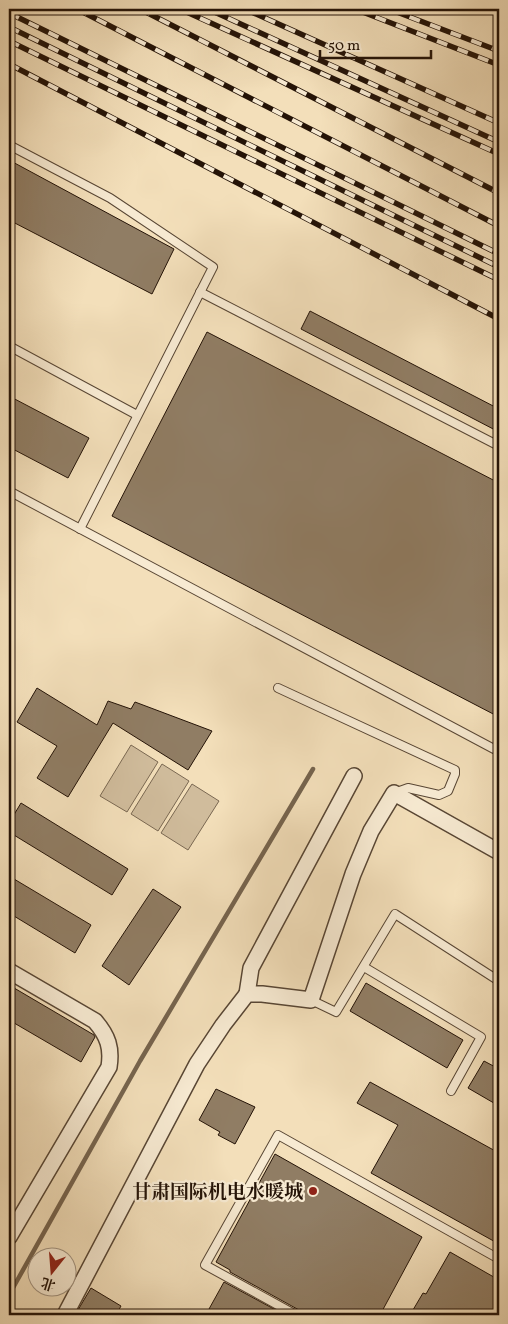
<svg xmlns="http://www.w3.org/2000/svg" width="508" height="1324" font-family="Vollkorn,'Noto Serif SC',serif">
	<rect width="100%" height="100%" fill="#f3dfba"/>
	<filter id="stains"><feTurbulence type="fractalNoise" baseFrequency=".004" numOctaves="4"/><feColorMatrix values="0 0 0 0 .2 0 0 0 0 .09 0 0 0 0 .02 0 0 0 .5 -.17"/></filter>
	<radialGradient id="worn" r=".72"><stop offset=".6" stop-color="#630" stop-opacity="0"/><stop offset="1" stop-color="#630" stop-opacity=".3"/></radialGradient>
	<g fill="#d0bc9c" stroke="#7a6852">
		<polygon points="131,745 158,762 127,812 100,796"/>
		<polygon points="162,764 189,781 158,831 131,814"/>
		<polygon points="192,784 219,801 188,850 161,833"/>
	</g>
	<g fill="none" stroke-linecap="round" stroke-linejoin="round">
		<polyline stroke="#76644e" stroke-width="4.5" points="9,1295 140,1061 313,769"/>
	</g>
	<g fill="#907d64" stroke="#241307">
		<polygon points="9,160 174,249 152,294 9,220"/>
		<polygon points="310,311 499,409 499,432 301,329"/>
		<polygon points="207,332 499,483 499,717 112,516"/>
		<polygon points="9,396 89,438 68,478 9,447"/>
		<polygon points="37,688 97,725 108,701 131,709 135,702 212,731 188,770 113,723 68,797 37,778 57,746 17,722"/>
		<polygon points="21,803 128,869 112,895 9,832 9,823"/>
		<polygon points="9,876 91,925 75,953 9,913"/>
		<polygon points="153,889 181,907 129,985 102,966"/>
		<polygon points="366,983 463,1040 447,1068 350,1011"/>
		<polygon points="9,985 94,1035 95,1037 81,1062 9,1020"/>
		<polygon points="484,1061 499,1069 499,1106 468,1088"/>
		<polygon points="370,1082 499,1153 499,1244 371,1173 398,1125 357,1103"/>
		<polygon points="216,1089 255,1107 235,1144 218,1135 220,1132 199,1120"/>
		<polygon points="275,1154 422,1237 380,1315 302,1315 299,1310 230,1272 230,1270 216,1262"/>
		<polygon points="450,1252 499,1280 499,1315 410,1315 423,1293 426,1294"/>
		<polygon points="224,1282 285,1315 220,1315 209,1309"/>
		<polygon points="91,1288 121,1306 116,1315 75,1315"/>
	</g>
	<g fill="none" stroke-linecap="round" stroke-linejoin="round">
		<g stroke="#584634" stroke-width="10">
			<g id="lane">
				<polyline points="9,145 110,198 213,267 80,529"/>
				<polyline points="200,292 499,446"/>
				<polyline points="9,346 137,415"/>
				<polyline points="9,491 494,749 499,749"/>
				<polyline points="278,688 455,770 455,774 448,791 439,795 408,788 394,793"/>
				<polyline points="364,967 481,1037 451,1091"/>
				<polyline points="311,1000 336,1012 395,914 499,981"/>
				<polyline points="296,1315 205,1265 278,1135 499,1259"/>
			</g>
		</g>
		<g stroke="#584634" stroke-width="18">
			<g id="street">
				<path d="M9,971L95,1021C108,1036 112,1048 109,1067L9,1237"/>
				<polyline points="247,994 251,968 354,776"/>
				<polyline points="65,1315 197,1064 223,1025 247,994 262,994 311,1000 353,874 371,831 394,793 499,852"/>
			</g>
		</g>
		<use href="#lane" stroke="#f7ead2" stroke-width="8"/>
		<use href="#street" stroke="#f7ead2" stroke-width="15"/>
		<g stroke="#241307" stroke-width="5.5">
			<g id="rail">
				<polyline points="77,9 499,226"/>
				<polyline points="140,9 499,193"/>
				<polyline points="180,9 499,154"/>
				<polyline points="208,9 499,142"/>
				<polyline points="245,9 499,123"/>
				<polyline points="355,9 499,65"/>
				<polyline points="389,9 499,51"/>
				<polyline points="9,13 499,254"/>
				<polyline points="9,27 499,267"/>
				<polyline points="9,41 499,280"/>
				<polyline points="9,64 499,319"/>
			</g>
		</g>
		<use href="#rail" stroke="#f7ead2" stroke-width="4" stroke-dasharray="11" stroke-linecap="butt"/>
	</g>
	<circle fill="#8f2418" stroke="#f7ead2" stroke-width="2" cx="313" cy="1191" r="5"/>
	<g text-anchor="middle" stroke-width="4.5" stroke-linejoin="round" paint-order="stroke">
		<g font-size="19" font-weight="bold" fill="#241307" stroke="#f7ead2" text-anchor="end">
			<text x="303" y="1198">甘肃国际机电水暖城</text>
		</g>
	</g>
	<rect width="508" height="1324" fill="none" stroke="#f3dfba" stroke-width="30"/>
	<rect x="10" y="10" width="488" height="1304" fill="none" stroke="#241307" stroke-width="2.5"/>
	<rect x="15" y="15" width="478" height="1294" fill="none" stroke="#241307"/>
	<g transform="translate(52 1272) rotate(197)"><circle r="24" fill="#f7ead2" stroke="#a39481"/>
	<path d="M0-4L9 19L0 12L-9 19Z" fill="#8f2418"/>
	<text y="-8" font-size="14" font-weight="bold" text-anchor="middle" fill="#241307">北</text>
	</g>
	<path d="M320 50v8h111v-8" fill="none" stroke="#241307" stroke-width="2.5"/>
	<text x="328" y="50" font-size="15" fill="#241307" stroke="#f7ead2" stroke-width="4" paint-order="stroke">50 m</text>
	<rect width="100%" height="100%" filter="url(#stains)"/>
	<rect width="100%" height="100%" fill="url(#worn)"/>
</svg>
